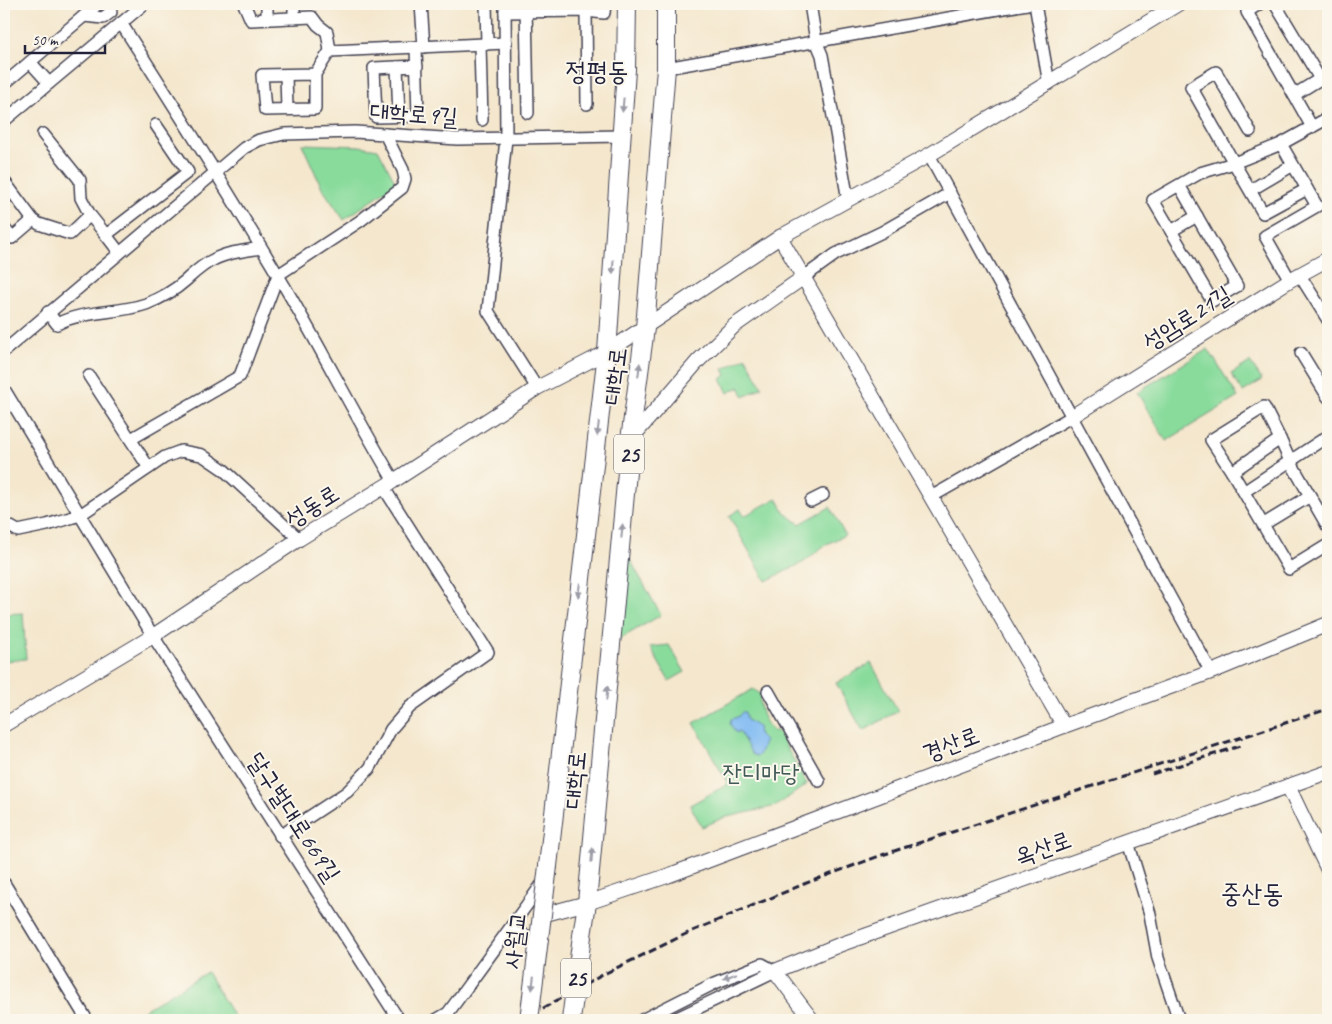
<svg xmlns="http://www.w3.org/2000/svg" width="1332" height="1024" font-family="Caveat,'Poor Story',sans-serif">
	<rect width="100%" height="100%" fill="#fbf7ec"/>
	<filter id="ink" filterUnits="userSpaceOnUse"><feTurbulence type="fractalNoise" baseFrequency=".02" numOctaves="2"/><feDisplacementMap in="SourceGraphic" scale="10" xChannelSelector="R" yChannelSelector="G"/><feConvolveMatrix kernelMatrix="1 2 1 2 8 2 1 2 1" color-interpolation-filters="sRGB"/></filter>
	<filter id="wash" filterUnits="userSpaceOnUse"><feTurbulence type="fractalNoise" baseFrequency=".0096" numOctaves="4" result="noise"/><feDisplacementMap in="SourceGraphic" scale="20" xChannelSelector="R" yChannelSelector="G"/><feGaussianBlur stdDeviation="1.12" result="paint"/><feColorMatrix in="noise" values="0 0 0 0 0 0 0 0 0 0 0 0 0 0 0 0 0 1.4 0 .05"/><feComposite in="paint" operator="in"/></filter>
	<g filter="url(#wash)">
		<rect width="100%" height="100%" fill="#f4e7cd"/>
		<g fill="#89db9c" stroke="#567e6c">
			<polygon points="302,144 359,146 378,149 396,183 344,220 322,188"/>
			<polygon points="1208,349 1238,397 1166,441 1137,392"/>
			<polygon points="746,357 762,387 744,397 739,387 728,393 721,379 726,375 723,369"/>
			<polygon points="1250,362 1262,380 1243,392 1231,374"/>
			<polygon points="777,498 785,513 800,524 830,507 845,535 825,545 804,562 766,581 729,516 740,509 744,516"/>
			<polygon points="627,554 661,615 618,640"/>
			<polygon points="23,613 26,659 4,661 4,614"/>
			<polygon points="669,645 685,672 669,681 650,647"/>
			<polygon points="871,663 898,711 863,731 836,683"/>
			<path d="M753,689L760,694C759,709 763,721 774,732L777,730L807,784L776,806L723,818L702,827L690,805L728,784L694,723Z"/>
			<polygon points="207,972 236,1020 127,1020"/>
		</g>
		<path fill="#82bcf3" stroke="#526f97" d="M742,712H745L747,720L758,727L759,735L765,741C762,746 761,754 757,757L752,754L739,731L736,733L730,724L731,719L738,717Z"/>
	</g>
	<g filter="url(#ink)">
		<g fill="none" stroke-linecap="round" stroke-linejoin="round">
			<g stroke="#424051" stroke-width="14">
				<g id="minor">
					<polyline points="244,4 251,20 312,17 318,25 327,32 330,51 315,74 315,109 265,110 262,75 315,74"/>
					<polyline points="267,4 267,19"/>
					<polyline points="294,4 294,18"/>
					<polyline points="421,4 424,47"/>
					<polyline points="486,4 487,44"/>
					<polyline points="505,4 506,139 488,311 537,388"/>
					<polyline points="810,4 816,41 822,55 848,200"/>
					<polyline points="1035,4 1049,84"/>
					<polyline points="1259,4 1247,12 1312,127"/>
					<polyline points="1275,4 1320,79 1294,95"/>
					<polyline points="526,5 528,113"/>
					<polyline points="586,11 604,13 605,4"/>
					<polyline points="505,12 586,11 587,104"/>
					<polyline points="84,16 103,18 111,12"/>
					<path d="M121,23C175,107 228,191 279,277C319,344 354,414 394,481"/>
					<polyline points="480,45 482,120"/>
					<polyline points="416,47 418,116 376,117 374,68 417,66"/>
					<polyline points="330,51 506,43"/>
					<polyline points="397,67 399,116"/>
					<polyline points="666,68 1027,4"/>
					<polyline points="286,75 287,109"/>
					<polyline points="49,83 30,62 98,4"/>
					<polyline points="4,84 30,62"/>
					<polyline points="4,121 144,4"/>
					<polyline points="43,134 80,180 81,198 90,215"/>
					<polyline points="1281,144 1307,189 1263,213 1234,163 1281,144 1328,118"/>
					<polyline points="929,155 1211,672"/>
					<polyline points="4,181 33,220 39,224 70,234 90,215 106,235"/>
					<polyline points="1179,185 1237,286 1212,301 1153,200 1200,173 1234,163 1191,87 1216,72 1250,131"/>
					<polyline points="1251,190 1293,165"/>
					<polyline points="4,228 12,238 33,220"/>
					<polyline points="1171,231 1197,216"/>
					<polyline points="119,252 106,235 188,172 156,125"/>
					<polyline points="1299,274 1328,320"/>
					<polyline points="804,277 836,254 882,232 950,193"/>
					<polyline points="1290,280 1265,236 1317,206 1307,189"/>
					<path d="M48,312L57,324C84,310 117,314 146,304C159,299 175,290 185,281C194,273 202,265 213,260C227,252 245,251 261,248"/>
					<polyline points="4,351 244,148 259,140 284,134 355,132 457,139 621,136"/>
					<polyline points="1301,353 1328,397"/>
					<polyline points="89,376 149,468"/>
					<polyline points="4,389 153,636 399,1020"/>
					<polyline points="131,439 240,376 278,275 360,221 402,188 405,179 403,170 385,134"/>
					<polyline points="1232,472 1211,440 1264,407 1280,439"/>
					<polyline points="1245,491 1328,436"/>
					<polyline points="931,497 1071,417"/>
					<polyline points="811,501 823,495"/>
					<polyline points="4,523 18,531 47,525 80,515 165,457 181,451 202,455 224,470 299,539"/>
					<polyline points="1264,524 1310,496"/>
					<polyline points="1328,527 1290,461 1280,439 1232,472 1289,569 1328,545"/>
					<polyline points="768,691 819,781"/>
					<polyline points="280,836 347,792 370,768 391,729 410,707 488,652 384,488"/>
					<polyline points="1128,842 1150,914 1158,958 1179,1020"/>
					<polyline points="4,883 87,1020"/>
					<path d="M508,933C526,933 528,934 537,950"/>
					<polyline points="436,1020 448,1013 545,880"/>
					<polyline points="642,1020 715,983 762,964 775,971"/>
					<polyline points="673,1020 775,971"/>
				</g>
			</g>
			<g stroke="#424051" stroke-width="16">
				<g id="tertiary">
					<polyline points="780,237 1064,726"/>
					<polyline points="1071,417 1290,280 1328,259"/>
					<polyline points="630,440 698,361 734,326 804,277"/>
					<polyline points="4,725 153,636 299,539 392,482 537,388 607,352 780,237 929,155 1178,4"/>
					<polyline points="1288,786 1328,870"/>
					<polyline points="542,915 587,903 667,876 1064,726 1211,672 1328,624"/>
					<polyline points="812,1020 775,971 839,945 1328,772"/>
				</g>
			</g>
			<g stroke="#424051" stroke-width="20">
				<g id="primary">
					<polyline points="548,866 607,352 626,70 627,4"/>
					<polyline points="582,936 587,903 630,440 645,328 666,68 666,4"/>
				</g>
			</g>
			<use href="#minor" stroke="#fff" stroke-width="11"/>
			<use href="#tertiary" stroke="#fff" stroke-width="14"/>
			<use href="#primary" stroke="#fff" stroke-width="18"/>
			<g stroke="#22223b" stroke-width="3" stroke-dasharray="8 4" stroke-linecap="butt">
				<polyline points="1152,774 1243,745"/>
				<polyline points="522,1020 606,973 690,932 804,884 882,855 1328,709"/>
			</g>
			<g stroke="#424051" stroke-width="20" stroke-linecap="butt">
				<g id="primary-bridge">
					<polyline points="529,1020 548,866"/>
					<polyline points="571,1020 582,936"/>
				</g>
			</g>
			<use href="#primary-bridge" stroke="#fff" stroke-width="18"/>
		</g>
		<defs><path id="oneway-solid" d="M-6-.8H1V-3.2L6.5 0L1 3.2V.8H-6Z" transform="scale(1.25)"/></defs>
		<g fill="#9c9ca7">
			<use href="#oneway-solid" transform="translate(623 105) rotate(95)"/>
			<use href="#oneway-solid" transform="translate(613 267) rotate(94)"/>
			<use href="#oneway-solid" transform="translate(639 370) rotate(-83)"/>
			<use href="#oneway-solid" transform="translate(598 429) rotate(97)"/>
			<use href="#oneway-solid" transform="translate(622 531) rotate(-85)"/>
			<use href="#oneway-solid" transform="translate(579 590) rotate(97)"/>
			<use href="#oneway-solid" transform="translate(607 693) rotate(-85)"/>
			<use href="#oneway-solid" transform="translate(592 855) rotate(-85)"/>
			<use href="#oneway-solid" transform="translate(730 976) rotate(158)"/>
			<use href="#oneway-solid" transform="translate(533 983) rotate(97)"/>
		</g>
	</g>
	<g text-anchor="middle" stroke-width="4" stroke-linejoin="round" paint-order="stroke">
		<g fill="#fbf7ec" stroke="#636270" stroke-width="1">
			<rect x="614" y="434.5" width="30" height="39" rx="4"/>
			<rect x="561" y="958.5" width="30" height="39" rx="4"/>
		</g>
		<g font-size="22" font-weight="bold" fill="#22223b">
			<text x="629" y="462">25</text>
			<text x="576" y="986">25</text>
		</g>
		<g font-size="24" fill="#22223b" stroke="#fbf7ec">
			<text transform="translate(414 114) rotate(4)" y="8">대학로9길</text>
			<text transform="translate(1187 318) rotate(-32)" y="8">성암로21길</text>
			<text transform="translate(615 376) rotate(-83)" y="8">대학로</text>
			<text transform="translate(312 506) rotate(-32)" y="8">성동로</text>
			<text transform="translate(951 744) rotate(-21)" y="8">경산로</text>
			<text transform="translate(575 780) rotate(-85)" y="8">대학로</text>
			<text transform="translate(294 817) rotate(57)" y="8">달구벌대로669길</text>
			<text transform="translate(1043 848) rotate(-20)" y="8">옥산로</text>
			<text transform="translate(515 940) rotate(-83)" y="8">사월교</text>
		</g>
		<g font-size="24" fill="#415a58" stroke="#fbf7ec">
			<text x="761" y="781">잔디마당</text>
		</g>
		<g font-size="26" fill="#22223b" stroke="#fbf7ec">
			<text x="597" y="80">정평동</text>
			<text x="1252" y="902">중산동</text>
		</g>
	</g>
	<rect width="1332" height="1024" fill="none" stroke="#fbf7ec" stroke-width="20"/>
	<path d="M25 45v8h80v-8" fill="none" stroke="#22223b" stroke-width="2.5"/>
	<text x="32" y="45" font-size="15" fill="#22223b" stroke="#fbf7ec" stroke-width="4" paint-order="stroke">50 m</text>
</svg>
